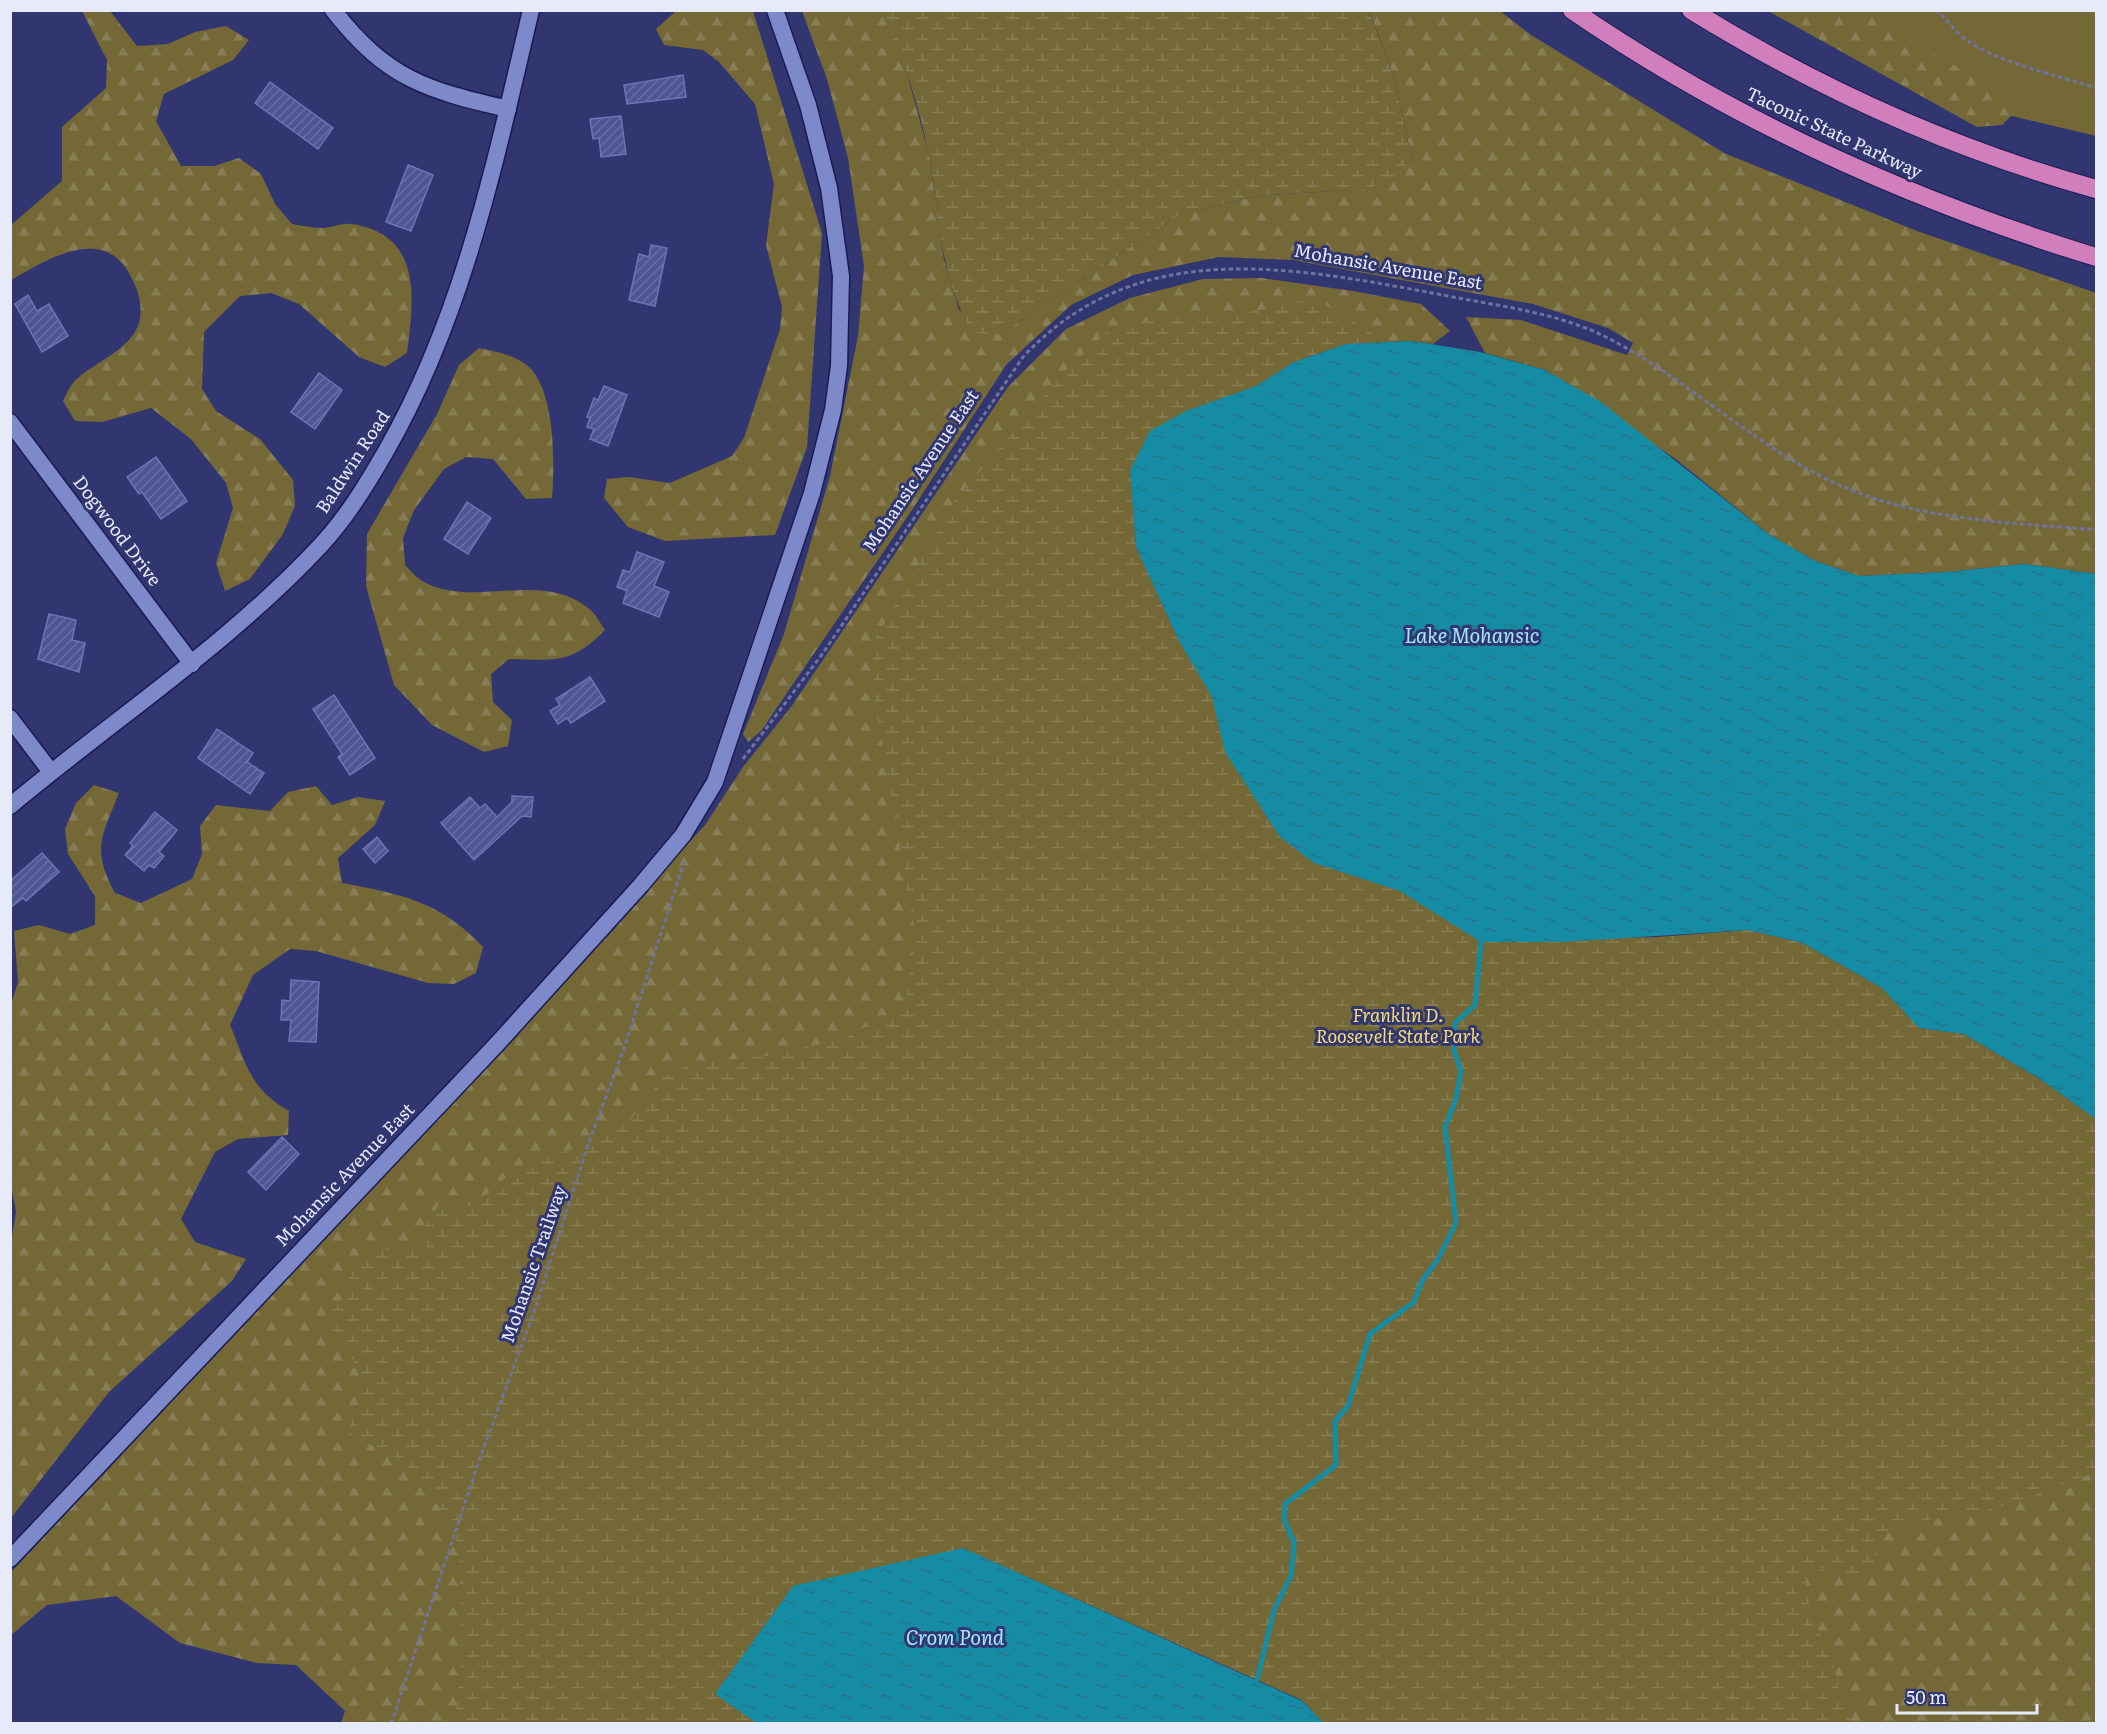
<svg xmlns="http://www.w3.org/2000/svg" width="2107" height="1734" font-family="Literata,serif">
	<defs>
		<pattern id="forest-firs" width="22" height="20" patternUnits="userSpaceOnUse" patternTransform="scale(1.5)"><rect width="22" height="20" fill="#746837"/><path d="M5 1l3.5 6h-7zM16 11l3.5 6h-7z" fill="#887e55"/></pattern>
		<pattern id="wetland-marsh" width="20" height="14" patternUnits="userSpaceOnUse" patternTransform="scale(1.5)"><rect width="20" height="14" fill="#746837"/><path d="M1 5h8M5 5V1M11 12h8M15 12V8" fill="none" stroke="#887e55"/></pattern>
		<pattern id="water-ripples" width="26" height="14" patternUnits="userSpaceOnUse" patternTransform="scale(1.5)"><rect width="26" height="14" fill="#168ca4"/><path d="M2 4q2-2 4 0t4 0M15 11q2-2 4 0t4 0" fill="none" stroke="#267485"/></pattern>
		<pattern id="building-hatch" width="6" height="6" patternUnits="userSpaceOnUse" patternTransform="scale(1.5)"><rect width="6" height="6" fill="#4d5594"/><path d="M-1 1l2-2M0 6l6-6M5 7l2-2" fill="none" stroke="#676ea4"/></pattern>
	</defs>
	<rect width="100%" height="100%" fill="#313670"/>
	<polygon fill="#746837" points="1818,11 2096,11 2096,136 1987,110"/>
	<g fill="url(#forest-firs)">
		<polygon points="1369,10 1500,11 1531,35 1724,153 1917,231 2096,293 2096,574 2024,564 1948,572 1859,576 1815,561 1767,533 1677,460 1545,370 1485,353 1466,317 1521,320 1627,355 1633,343 1608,328 1533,304 1293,260 1219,257 1133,275 1071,305 1006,365 912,510 761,731 748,742 743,734 784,634 830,476 858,336 864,266 848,158 827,79 802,11 883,11 900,48 929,154 944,260 959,310 1000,334 1179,215 1256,196 1367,189 1412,160 1394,77"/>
		<path d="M82,11H110L137,46L168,44L195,32L226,26L249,40L233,60L164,94L156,121L181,166H214L239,158L261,174L275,204L292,224C303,226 314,228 324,228C333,227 343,223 352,224C423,235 414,299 407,353L385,367L359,357L299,304L271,293L240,296L204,332L202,389L216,411L260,439L293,480L295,506L283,534L250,579L225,591L216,563L233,508L226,483L191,439L151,408L102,422L75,421L63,401C67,393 71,383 78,378C97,361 131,349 139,323C143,308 139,292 132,279C106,222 48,259 11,280V225L62,181V127L106,88L107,60Z"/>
		<polygon points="676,11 753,11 822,233 807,447 775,535 665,541 628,527 604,498 607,479 629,477 670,483 732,456 744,438 780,329 782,307 766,245 774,184 755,104 719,62 703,50 664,45 656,29"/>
		<polygon points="1768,11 1864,11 1887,30 2002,90 2018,109 2002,125 1977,127"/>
		<polygon points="1262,278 1353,291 1421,304 1450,331 1433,344 1412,341 1346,344 1294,362 1256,386 1186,411 1130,470 1136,547 1179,641 1314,863 1400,891 1882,988 1919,1028 2096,1119 2096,1723 1323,1723 1302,1700 963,1548 715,1694 758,1723 341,1723 345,1711 296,1665 257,1663 180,1643 116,1596 47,1605 11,1635 11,1572 319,1245 705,825 743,767 791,707 1008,387 1066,329 1130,298 1203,279"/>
		<path d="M479,348C497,352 516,355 530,368C555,393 555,464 552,498L526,499L493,459L466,457L444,469L414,510L403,538L405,565C411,571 418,580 426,583C476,608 541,570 588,608C595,613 600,623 605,630C571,665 554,660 509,659L491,674L493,702L512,720L508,746L484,752L432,725L394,685L366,586L367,534L437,414L459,365Z"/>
		<path d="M94,785L119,793C102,836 91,849 115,893L141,903L192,879L202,854L200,826L216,805L270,811L288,792L316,786L332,805L358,797L385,801L375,825L338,858L342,883C401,894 440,901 483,947L476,973L454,984L428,983L316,951L290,949L253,975L230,1025C247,1065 249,1088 289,1111L288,1135L238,1139L215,1152L181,1219L195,1242L246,1259L232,1281L109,1392L11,1518L10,1251L16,1211L10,1181V1008L18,982L14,931L39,925L70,934L95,925V896L68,854L65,829L76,803Z"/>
	</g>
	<g fill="url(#wetland-marsh)">
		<path d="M883,11H1369L1394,77L1412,160L1391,179L1367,189L1256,196L1179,215L1000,334L973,333C939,279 940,216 929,155C919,106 903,56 883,11Z"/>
		<path d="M1314,298L1387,342L1346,344L1294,362L1256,386L1186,411L1130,470L1136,547L1179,641L1212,697L1225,752L1314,863L1400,891L1481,942L1658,937L1748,930L1803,943L1882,988L1919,1028L1964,1034L2040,1079L2096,1119V1472C2061,1484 2024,1502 1987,1510C1950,1518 1910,1517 1877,1540L1873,1569L1864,1580C1842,1582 1822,1563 1806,1572C1803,1610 1824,1635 1834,1668C1840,1688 1840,1708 1854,1723H1324L1302,1700L963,1548L715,1694L758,1723H456L455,1711L462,1662L459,1546L440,1509L414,1471L388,1453L351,1435C349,1417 356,1412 359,1395C364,1365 340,1339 325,1316L342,1301L352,1269L373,1248L404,1251L427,1247L426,1223L439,1205L459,1211L489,1193L517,1167L584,1145L631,1119L664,1076L694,1063L766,1056L844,1039L906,1003L915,933L874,698L872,645L956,499L1063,373L1111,328L1169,317L1233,316Z"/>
	</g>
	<g fill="url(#water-ripples)">
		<polygon points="1412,341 1480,352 1545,370 1601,402 1767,533 1815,561 1859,576 1948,572 2024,564 2096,574 2096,1119 2040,1079 1964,1034 1919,1028 1882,988 1803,943 1748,930 1563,942 1481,942 1400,891 1314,863 1280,837 1225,752 1212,697 1179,641 1136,547 1130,470 1150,431 1186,411 1256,386 1294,362 1346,344"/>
		<polygon points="963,1548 1302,1701 1324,1723 758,1724 715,1694 793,1586"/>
	</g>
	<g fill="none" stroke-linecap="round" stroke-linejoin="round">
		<polyline stroke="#168ca4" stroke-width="5" points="1257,1680 1274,1610 1291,1576 1294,1543 1284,1519 1285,1504 1336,1465 1335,1421 1348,1406 1370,1334 1414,1302 1422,1281 1438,1259 1456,1223 1445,1127 1456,1099 1461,1071 1454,1050 1455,1023 1475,1005 1481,942"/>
	</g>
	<g fill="url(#building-hatch)" stroke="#6c75b5" stroke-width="1.5">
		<polygon points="683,75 686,97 627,104 624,85"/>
		<polygon points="270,82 333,128 318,149 255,103"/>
		<polygon points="621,116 626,154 601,157 599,138 593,139 590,119"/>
		<polygon points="408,165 433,175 411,231 386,222"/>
		<polygon points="651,245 667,248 655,306 629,300 639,254 649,257"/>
		<polygon points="28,295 37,311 49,304 68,336 42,352 15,304"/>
		<polygon points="319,373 342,390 315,429 291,412"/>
		<polygon points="604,386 627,395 608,446 590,439 594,429 587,427 590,418 587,417 594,398 598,400"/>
		<polygon points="156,457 187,501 161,519 142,492 139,494 127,477"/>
		<polygon points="467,502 491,518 468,554 444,539"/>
		<polygon points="637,552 664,562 654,586 669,592 659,617 623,603 627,591 617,587 623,570 630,572"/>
		<polygon points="49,614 76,620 72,640 85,643 79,672 38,659"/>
		<polygon points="590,677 605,701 571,723 567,718 558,724 550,711 560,705 556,699"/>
		<polygon points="334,695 375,758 350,775 338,757 342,754 313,709"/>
		<polygon points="217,729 253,753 247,762 264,773 250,794 198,758"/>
		<polygon points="512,796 533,797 531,817 522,816 474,860 441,823 470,797 480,808 485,804 497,817 512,802"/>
		<polygon points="155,812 177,830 159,852 164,856 154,868 149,865 144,871 125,855 133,846 130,843"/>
		<polygon points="377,837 388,851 375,863 363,849"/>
		<polygon points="42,853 59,872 26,901 23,898 10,908 10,881"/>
		<polygon points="291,980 319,982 316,1042 289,1041 291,1020 281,1020 282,1000 290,1001"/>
		<polygon points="282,1137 299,1154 266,1190 248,1172"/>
	</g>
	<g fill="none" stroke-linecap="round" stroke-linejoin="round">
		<g stroke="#1a1b52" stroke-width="19">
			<g id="minor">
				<path d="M333,10C387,79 426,90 508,109"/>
				<polyline points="10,422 192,664"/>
				<polyline points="10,718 51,772"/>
				<path d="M10,806C114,719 229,644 321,545C347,517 367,484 386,451C464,315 495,162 531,10"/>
			</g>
		</g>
		<g stroke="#1a1b52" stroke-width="19">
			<polyline id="tertiary" points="10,1559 496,1045 641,885 683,835 715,782 812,493 833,410 839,366 841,276 829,188 808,105 775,10"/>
		</g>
		<g stroke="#1a1b52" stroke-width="20">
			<g id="motorway">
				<path d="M1572,10C1734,121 1909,200 2096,257"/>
				<path d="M1691,10C1816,87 1955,150 2096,189"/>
			</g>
		</g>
		<g stroke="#6f739e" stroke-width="3" stroke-dasharray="4.5 3" stroke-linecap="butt">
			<path d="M1935,10C1947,18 1954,31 1965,39C1996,62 2059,76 2096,88"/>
			<path d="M743,759L823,653L1023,357C1139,233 1296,268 1443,295C1497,306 1556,312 1606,337C1694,382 1763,456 1856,492C1931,521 2018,523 2096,530"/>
			<polyline points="391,1724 480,1458 535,1309 589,1142 622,1054 684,862"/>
		</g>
		<use href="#minor" stroke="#7e89ca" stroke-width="16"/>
		<use href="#tertiary" stroke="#7e89ca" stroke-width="16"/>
		<use href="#motorway" stroke="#d07ebc" stroke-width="18"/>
	</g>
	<g text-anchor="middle" stroke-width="6" stroke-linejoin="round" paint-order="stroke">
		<g font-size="18" fill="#e7eaf9" stroke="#313670">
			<text transform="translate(1834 133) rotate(25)" y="6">Taconic State Parkway</text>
			<text transform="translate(1388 267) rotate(10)" y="6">Mohansic Avenue East</text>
			<text transform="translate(353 462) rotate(-57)" y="6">Baldwin Road</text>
			<text transform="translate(921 471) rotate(-56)" y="6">Mohansic Avenue East</text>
			<text transform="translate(117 531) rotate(53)" y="6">Dogwood Drive</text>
			<text transform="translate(345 1175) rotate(-46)" y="6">Mohansic Avenue East</text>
			<text transform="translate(534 1264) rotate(-71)" y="6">Mohansic Trailway</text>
		</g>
		<g font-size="18" font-style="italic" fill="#f8df73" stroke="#313670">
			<text x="1398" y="1022">Franklin D.<tspan x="1398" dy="21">Roosevelt State Park</tspan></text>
		</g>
		<g font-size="20" font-style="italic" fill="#9feafe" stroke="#313670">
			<text x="1472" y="643">Lake Mohansic</text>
			<text x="955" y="1645">Crom Pond</text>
		</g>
	</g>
	<rect width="2107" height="1734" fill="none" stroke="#e7eaf9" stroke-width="24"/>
	<path d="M1897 1704v9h140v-9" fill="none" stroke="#e7eaf9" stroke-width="3"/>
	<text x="1906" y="1704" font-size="18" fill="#e7eaf9" stroke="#313670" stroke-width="4.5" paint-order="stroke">50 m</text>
</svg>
